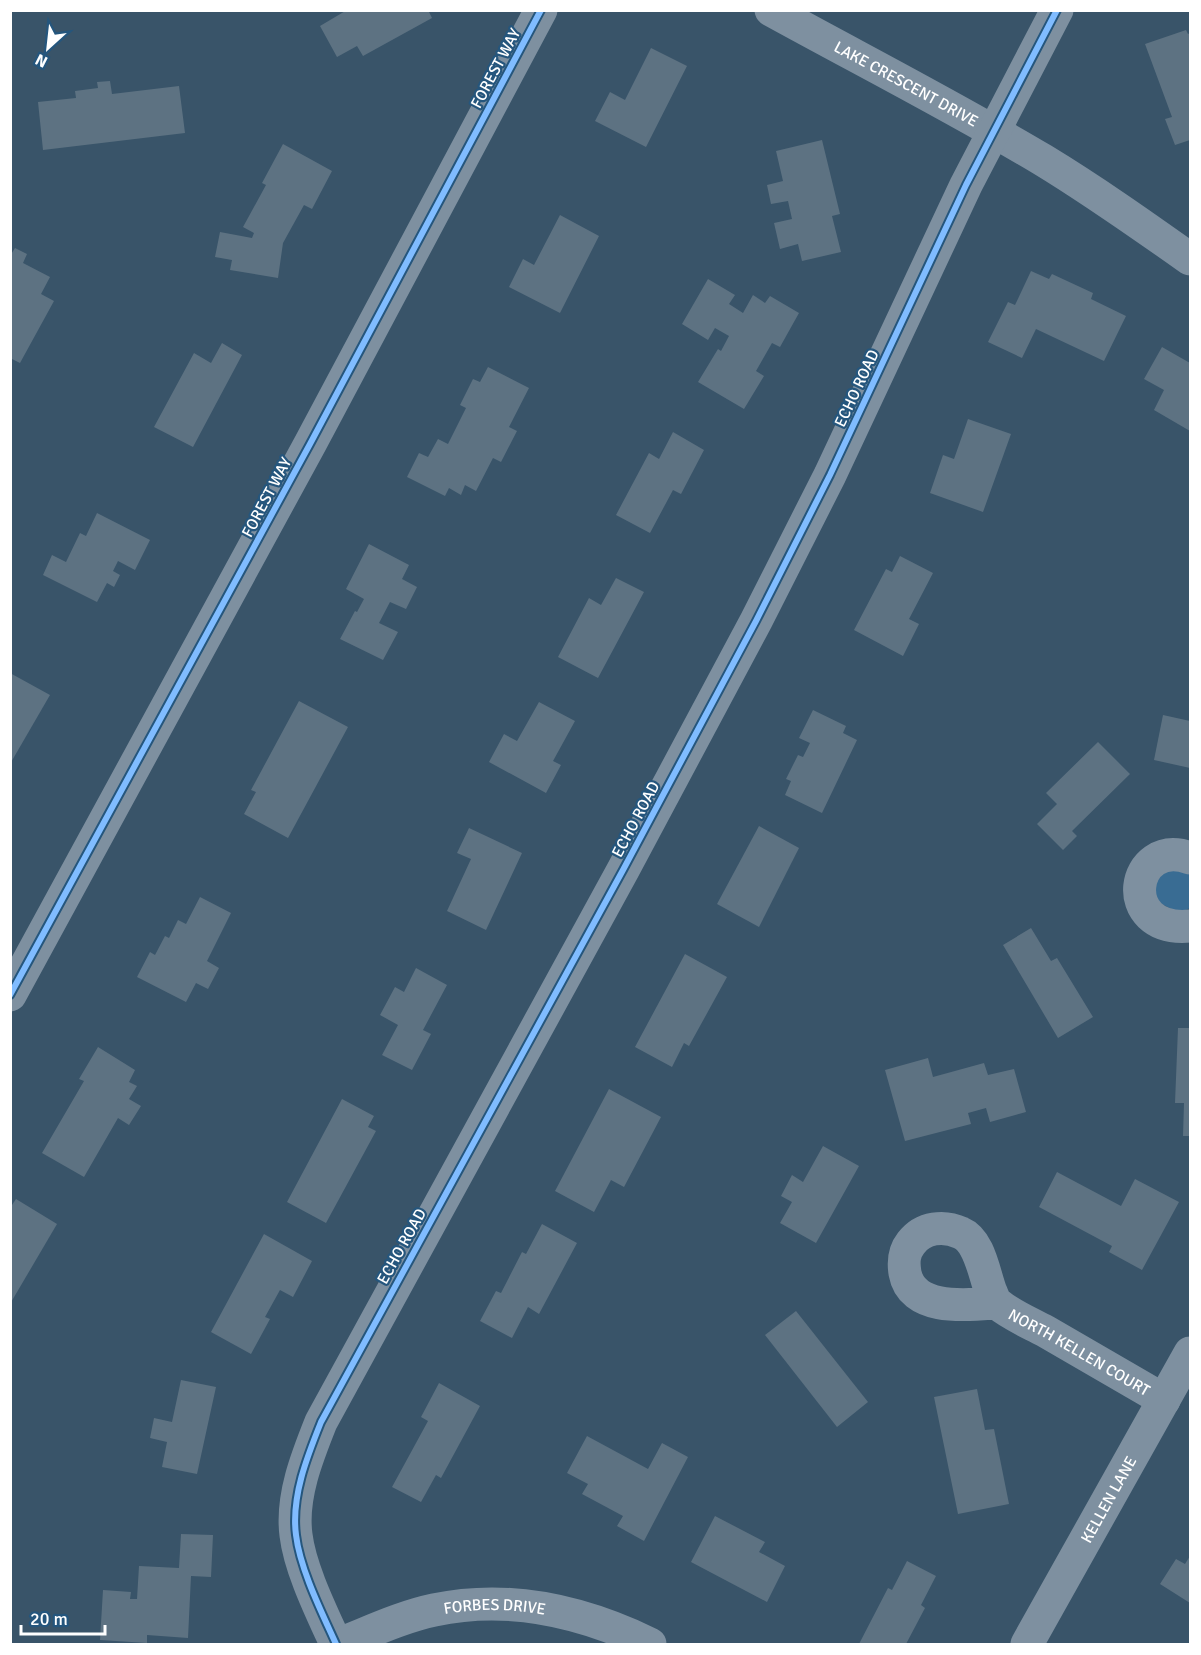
<svg xmlns="http://www.w3.org/2000/svg" width="1201" height="1655" font-family="Signika,sans-serif">
	<rect width="100%" height="100%" fill="#395469"/>
	<polygon fill="#396c93" points="1166,870 1190,872 1190,908 1179,913 1156,901 1155,883"/>
	<g fill="#5d7282">
		<polygon points="347,10 428,10 432,18 363,56 357,46 337,57 320,26"/>
		<polygon points="1186,30 1188,34 1190,33 1190,140 1175,145 1165,119 1172,117 1145,44"/>
		<polygon points="651,48 687,66 646,147 595,121 610,92 625,100"/>
		<polygon points="110,81 112,94 179,86 185,133 43,150 38,102 76,98 75,91 98,88 97,82"/>
		<polygon points="822,140 840,214 832,216 841,252 802,261 798,244 780,249 774,223 792,219 788,201 771,204 767,185 783,181 776,151"/>
		<polygon points="283,144 332,171 312,209 304,205 283,243 278,278 230,270 232,260 215,257 220,232 252,238 254,233 243,227 266,185 262,183"/>
		<polygon points="560,215 599,236 560,313 509,287 523,259 534,265"/>
		<polygon points="15,248 27,254 23,263 50,277 41,294 54,301 20,363 10,358 10,256"/>
		<polygon points="1031,271 1049,279 1052,274 1093,293 1091,299 1126,316 1104,361 1036,329 1022,358 988,342 1008,302 1015,305"/>
		<polygon points="708,279 735,295 729,304 743,313 753,295 765,303 770,296 799,313 780,347 772,343 756,371 764,376 744,409 698,382 718,349 721,351 729,336 715,328 708,340 682,324"/>
		<polygon points="222,343 242,355 193,447 154,427 194,353 211,363"/>
		<polygon points="1162,347 1190,363 1190,431 1154,410 1164,390 1144,379"/>
		<polygon points="488,367 529,388 509,427 517,431 501,462 493,458 476,491 465,485 461,495 449,488 445,496 407,477 419,453 428,457 438,439 448,444 466,408 460,405 473,379 480,382"/>
		<polygon points="968,419 1011,434 983,512 930,493 943,455 954,459"/>
		<polygon points="673,432 704,450 681,494 673,490 650,533 616,515 649,453 659,459"/>
		<polygon points="97,513 150,540 135,570 118,561 113,571 120,575 114,587 107,583 97,602 43,575 52,555 66,562 80,533 86,536"/>
		<polygon points="369,544 409,565 402,579 417,587 406,609 390,602 379,623 398,632 383,660 340,639 355,611 357,612 364,599 346,589"/>
		<polygon points="900,556 933,573 909,619 919,624 903,656 854,630 886,569 892,572"/>
		<polygon points="616,578 644,592 598,678 558,657 589,598 601,605"/>
		<polygon points="10,673 50,695 10,764"/>
		<polygon points="299,701 348,727 288,838 244,814 256,792 251,790"/>
		<polygon points="539,702 575,721 553,761 561,765 546,793 489,762 504,734 517,741"/>
		<polygon points="813,710 846,726 843,733 857,740 822,813 785,795 791,781 786,779 798,755 803,757 810,743 799,738"/>
		<polygon points="1163,715 1190,721 1190,768 1154,760"/>
		<polygon points="1098,742 1130,774 1072,831 1077,836 1063,850 1037,824 1057,804 1046,793"/>
		<polygon points="759,826 799,848 759,927 717,904"/>
		<polygon points="469,828 522,853 486,930 447,911 471,859 457,853"/>
		<polygon points="200,897 231,913 207,961 219,968 208,989 196,983 186,1002 137,977 150,952 155,955 165,936 169,938 178,920 186,924"/>
		<polygon points="1031,928 1051,961 1057,958 1093,1017 1058,1038 1003,945"/>
		<polygon points="685,954 727,977 689,1046 684,1043 672,1067 635,1047"/>
		<polygon points="416,968 447,985 423,1030 431,1034 412,1070 382,1055 398,1025 380,1015 395,987 404,992"/>
		<polygon points="1178,1028 1190,1028 1190,1136 1183,1136 1184,1103 1175,1103"/>
		<polygon points="98,1047 135,1070 129,1082 137,1086 129,1099 141,1106 129,1125 118,1118 84,1177 42,1153 84,1081 79,1079"/>
		<polygon points="928,1058 933,1077 984,1063 988,1075 1014,1069 1026,1112 990,1122 986,1108 968,1113 971,1124 905,1141 885,1070"/>
		<polygon points="609,1089 661,1117 624,1187 611,1180 594,1212 555,1191"/>
		<polygon points="342,1099 374,1116 368,1127 376,1131 326,1223 287,1202"/>
		<polygon points="823,1146 859,1166 816,1243 780,1223 792,1202 781,1196 792,1175 803,1182"/>
		<polygon points="1057,1172 1121,1206 1135,1179 1179,1202 1142,1270 1109,1252 1112,1246 1039,1207"/>
		<polygon points="16,1199 57,1224 10,1304 10,1208"/>
		<polygon points="542,1224 577,1243 539,1314 528,1307 512,1338 480,1321 496,1291 501,1293 522,1252 526,1254"/>
		<polygon points="264,1234 312,1261 293,1297 280,1290 265,1317 270,1319 251,1354 211,1332"/>
		<polygon points="796,1311 868,1402 837,1427 765,1335"/>
		<polygon points="181,1380 216,1387 197,1474 162,1467 167,1442 150,1438 154,1418 172,1422"/>
		<polygon points="439,1383 480,1406 441,1478 436,1475 421,1502 392,1487 428,1421 421,1417"/>
		<polygon points="977,1389 985,1430 994,1429 1009,1504 958,1514 934,1397"/>
		<polygon points="587,1436 648,1469 662,1443 688,1457 644,1541 617,1526 623,1516 582,1494 588,1484 567,1473"/>
		<polygon points="715,1516 765,1542 759,1552 785,1566 767,1602 691,1562"/>
		<polygon points="181,1534 213,1535 211,1577 191,1576 188,1638 147,1635 147,1643 100,1640 103,1590 131,1592 130,1599 137,1599 139,1566 179,1568"/>
		<polygon points="1190,1556 1190,1603 1160,1584 1176,1559 1185,1564"/>
		<polygon points="907,1561 936,1576 921,1605 925,1608 906,1644 859,1644 888,1588 892,1590"/>
	</g>
	<g fill="none" stroke-linecap="round" stroke-linejoin="round">
		<g stroke="#7e90a0" stroke-width="33">
			<path id="s1" d="M771,10C862,60 954,107 1043,160C1094,191 1142,225 1190,259"/>
			<path d="M1190,858C1131,836 1115,933 1190,926"/>
			<polyline points="10,995 310,444 541,10"/>
			<path id="s2" d="M996,1303C968,1305 912,1312 905,1273C903,1261 904,1252 911,1243C923,1227 944,1225 961,1233C980,1241 984,1274 991,1292C993,1296 994,1301 998,1304C1011,1315 1030,1323 1045,1331C1085,1354 1124,1377 1164,1400"/>
			<path d="M336,1644C322,1613 300,1569 296,1535C291,1497 307,1457 321,1422L623,870L756,621L830,475L966,185L1057,10"/>
			<path id="s3" d="M339,1644C370,1632 401,1617 434,1610C509,1594 582,1611 650,1644"/>
			<path id="s4" d="M1027,1644L1190,1353"/>
		</g>
		<g stroke="#25567d" stroke-width="10">
			<g id="cycleway">
				<polyline points="10,995 310,444 541,10"/>
				<path d="M336,1644C322,1613 300,1569 296,1535C291,1497 307,1457 321,1422L623,870L756,621L830,475L966,185L1057,10"/>
			</g>
		</g>
		<use href="#cycleway" stroke="#80bcff" stroke-width="6"/>
	</g>
	<g text-anchor="middle" stroke-width="4.5" stroke-linejoin="round" paint-order="stroke">
		<g font-size="16" fill="#fff" stroke="#25567d">
			<text transform="translate(495 68) rotate(-62)" y="6">FOREST WAY</text>
			<text dy="6" stroke="none"><textPath href="#s1" startOffset="154">LAKE CRESCENT DRIVE</textPath></text>
			<text transform="translate(856 388) rotate(-65)" y="6">ECHO ROAD</text>
			<text transform="translate(266 497) rotate(-62)" y="6">FOREST WAY</text>
			<text transform="translate(635 819) rotate(-62)" y="6">ECHO ROAD</text>
			<text transform="translate(401 1246) rotate(-61)" y="6">ECHO ROAD</text>
			<text dy="6" stroke="none"><textPath href="#s2" startOffset="369">NORTH KELLEN COURT</textPath></text>
			<text dy="6" stroke="none"><textPath href="#s4" startOffset="166">KELLEN LANE</textPath></text>
			<text dy="6" stroke="none"><textPath href="#s3" startOffset="162">FORBES DRIVE</textPath></text>
		</g>
	</g>
	<rect width="1201" height="1655" fill="none" stroke="#ffffff" stroke-width="24"/>
	<g transform="translate(48 48) rotate(207)" stroke="#25567d" stroke-width="4.5" paint-order="stroke">
	<path d="M0-4.5L10 22L0 15L-10 22Z" fill="#ffffff"/>
	<text y="-9" font-size="16" font-weight="bold" text-anchor="middle" fill="#ffffff">N</text>
	</g>
	<path d="M21 1625v9h84v-9" fill="none" stroke="#ffffff" stroke-width="3"/>
	<text x="30" y="1625" font-size="18" fill="#ffffff" stroke="#25567d" stroke-width="4.5" paint-order="stroke">20 m</text>
</svg>
